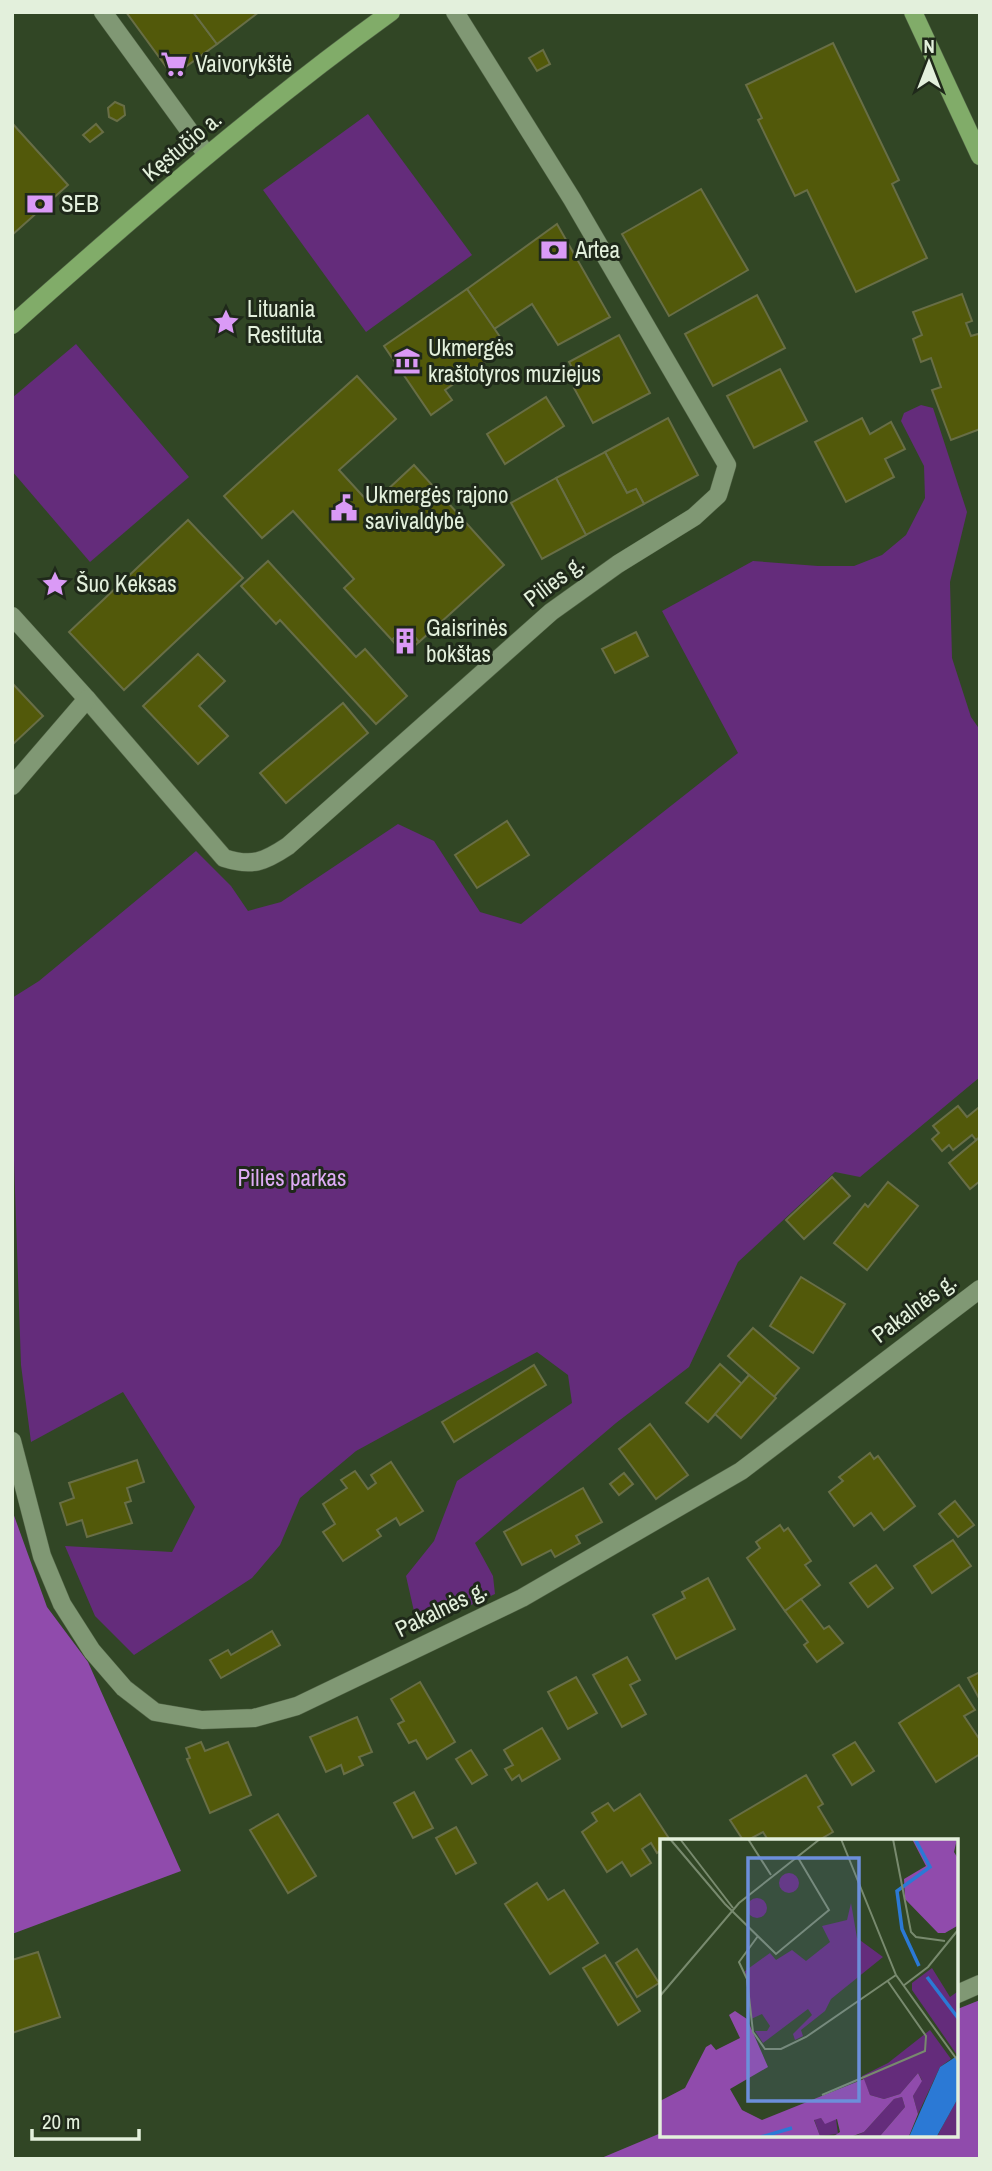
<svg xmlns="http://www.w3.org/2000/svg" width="992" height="2171" font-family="'Archivo Narrow',sans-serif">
	<rect width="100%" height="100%" fill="#314625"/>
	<g fill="#642c7b">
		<polygon points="368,114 472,255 366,332 263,190"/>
		<polygon points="76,344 189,477 90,562 12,471 12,398"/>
		<polygon points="921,405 933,408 967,512 950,582 952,658 971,717 980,730 980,1077 860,1177 835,1172 738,1262 689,1367 616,1423 475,1543 493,1576 495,1594 418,1629 406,1576 434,1541 457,1481 572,1403 568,1375 537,1352 356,1451 300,1498 280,1545 252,1578 134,1655 95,1616 65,1546 172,1552 195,1507 123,1392 31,1442 21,1365 12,1102 12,998 39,981 196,851 231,886 248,911 281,902 398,824 434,841 480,912 521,924 738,753 662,611 753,561 818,566 854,566 882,555 906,535 925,498 924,466 901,421 904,413"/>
	</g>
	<g fill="#904bac">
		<polygon points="12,1510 47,1607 88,1662 181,1871 12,1934"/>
		<polygon points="980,2000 980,2159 599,2159 661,2133 955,2134 955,2010"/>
	</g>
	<g fill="#52590a" stroke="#686e46" stroke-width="2">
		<polygon points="126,12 193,12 217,44 173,76"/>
		<polygon points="193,12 259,12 217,44"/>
		<polygon points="833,43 899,180 892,184 927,258 856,292 807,190 795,196 758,120 762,118 746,85"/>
		<polygon points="543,50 550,64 537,71 529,58"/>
		<polygon points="115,102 124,106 125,115 117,121 109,117 108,108"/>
		<polygon points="12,123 68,185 12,235"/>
		<polygon points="96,124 103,132 90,142 83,135"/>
		<polygon points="701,189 748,270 669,316 622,234"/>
		<polygon points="557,224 610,317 558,345 532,304 494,329 467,289"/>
		<polygon points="467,289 507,347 445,390 452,400 431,415 384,346"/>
		<polygon points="962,294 972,321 966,323 971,336 978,334 980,337 980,429 951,440 932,390 941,387 931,358 921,362 913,339 922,335 913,312"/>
		<polygon points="757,295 785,348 713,386 685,334"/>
		<polygon points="619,335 650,393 593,423 574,388 581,384 569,362"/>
		<polygon points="780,369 807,421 754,448 727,396"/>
		<polygon points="357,376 396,419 339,470 371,505 414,465 504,565 419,642 406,627 392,640 344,588 354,579 293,511 262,538 224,496"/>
		<polygon points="546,397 564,426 505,464 487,434"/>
		<polygon points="668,418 698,475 644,504 636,489 627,493 605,452"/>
		<polygon points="862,418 870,434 891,422 905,449 885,459 894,477 846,502 815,442"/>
		<polygon points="605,452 627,493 636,489 644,504 586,535 556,478"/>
		<polygon points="556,478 586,535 542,559 511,503"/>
		<polygon points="188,520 243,578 124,690 69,632"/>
		<polygon points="268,561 356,657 365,649 407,696 376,724 280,620 276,624 241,586"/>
		<polygon points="406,627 419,642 404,655 392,640"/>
		<polygon points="636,632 648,656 615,673 602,649"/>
		<polygon points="198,654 225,681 199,706 228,736 198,764 143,706"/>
		<polygon points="12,683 43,716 12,745"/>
		<polygon points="343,703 368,733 286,803 260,773"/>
		<polygon points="507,821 529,855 477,888 455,855"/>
		<polygon points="958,1106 967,1117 978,1108 980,1110 980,1137 976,1140 972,1135 953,1150 949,1145 942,1151 932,1139 939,1133 933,1126"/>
		<polygon points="980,1137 980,1181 970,1189 949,1163"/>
		<polygon points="832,1177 850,1196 804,1239 786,1220"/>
		<polygon points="888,1182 918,1206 867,1270 834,1243 865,1204 868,1207"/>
		<polygon points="801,1277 845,1304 813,1353 770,1326"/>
		<polygon points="753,1328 799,1368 774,1397 728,1356"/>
		<polygon points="720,1364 742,1384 708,1422 686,1403"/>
		<polygon points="534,1365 546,1385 454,1442 442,1422"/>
		<polygon points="749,1375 776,1398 741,1438 715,1414"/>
		<polygon points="650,1424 688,1475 656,1499 619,1449"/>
		<polygon points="870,1453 874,1459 878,1456 915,1506 884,1530 871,1513 854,1526 829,1492 843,1481 839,1477"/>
		<polygon points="137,1460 144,1482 127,1488 131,1501 125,1503 132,1523 87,1537 82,1520 67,1525 60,1503 74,1498 69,1483"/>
		<polygon points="391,1462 423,1511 400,1525 396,1518 377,1530 381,1536 343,1561 323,1532 335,1524 323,1504 347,1488 341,1480 355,1471 368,1489 376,1483 371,1475"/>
		<polygon points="624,1473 633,1484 619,1495 610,1484"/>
		<polygon points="583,1488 602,1522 576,1536 580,1543 555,1557 551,1550 522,1565 504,1532"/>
		<polygon points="955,1501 974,1525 958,1537 939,1514"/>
		<polygon points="780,1525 784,1531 788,1528 811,1561 805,1565 820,1585 785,1611 747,1558 760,1548 756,1542"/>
		<polygon points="953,1540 971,1566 932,1593 914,1566"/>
		<polygon points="876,1565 893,1588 868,1607 850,1583"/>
		<polygon points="708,1578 735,1629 676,1659 653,1615 685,1598 682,1592"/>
		<polygon points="801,1599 824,1629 829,1626 843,1643 817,1662 804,1645 808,1642 785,1611"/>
		<polygon points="272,1631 280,1645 221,1678 210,1660 228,1650 231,1655"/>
		<polygon points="627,1657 640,1680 630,1685 646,1714 622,1727 593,1675"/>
		<polygon points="980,1672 980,1700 968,1678"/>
		<polygon points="576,1677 597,1713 568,1729 548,1692"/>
		<polygon points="420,1682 455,1742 427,1759 416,1740 409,1743 398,1724 404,1721 391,1699"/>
		<polygon points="959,1685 975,1710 964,1716 980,1740 980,1754 936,1782 899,1723"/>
		<polygon points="357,1717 372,1752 359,1757 363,1765 344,1774 341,1765 326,1772 310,1737"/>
		<polygon points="542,1728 560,1759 522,1781 519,1775 512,1780 505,1769 513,1765 504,1750"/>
		<polygon points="201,1742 205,1751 228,1742 251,1795 210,1813 187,1759 190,1758 186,1748"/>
		<polygon points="855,1742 874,1771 852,1785 833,1755"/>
		<polygon points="471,1750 487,1775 472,1784 456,1759"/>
		<polygon points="806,1775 823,1804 818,1807 833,1832 819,1840 768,1840 763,1832 748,1840 743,1840 730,1820"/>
		<polygon points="414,1792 433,1828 413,1838 394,1803"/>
		<polygon points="640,1794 670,1840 661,1840 661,1850 657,1853 651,1843 642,1849 651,1863 631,1876 622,1862 607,1872 582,1832 597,1821 592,1813 608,1803 614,1811"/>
		<polygon points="278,1814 316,1876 288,1893 250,1830"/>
		<polygon points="456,1827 476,1863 456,1874 436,1838"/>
		<polygon points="537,1883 548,1900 564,1890 598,1943 550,1974 505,1904"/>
		<polygon points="637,1949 659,1983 637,1997 616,1963"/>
		<polygon points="38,1952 60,2017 12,2033 12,1960"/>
		<polygon points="605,1955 640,2011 618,2025 583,1968"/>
	</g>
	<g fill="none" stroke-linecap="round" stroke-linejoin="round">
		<g stroke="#516346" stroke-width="19">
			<g id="street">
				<polyline points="103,12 207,155"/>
				<path d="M12,616L87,699L224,858C252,867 264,862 288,846L551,612L618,564L694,517L718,495L727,465L572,199L455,12"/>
				<polyline points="12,786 87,699"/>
				<polyline points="12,1441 42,1556 62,1604 92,1651 124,1688 155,1712 202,1720 254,1718 297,1706 522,1598 741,1471 980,1289"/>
				<polyline points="955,1995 980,1984"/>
			</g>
		</g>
		<g stroke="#516346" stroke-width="19">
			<g id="primary">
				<polyline points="913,12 980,156"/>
				<path d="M12,325C134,216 258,108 391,12"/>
			</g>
		</g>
		<use href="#street" stroke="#809874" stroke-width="18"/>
		<use href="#primary" stroke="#81ac69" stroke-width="18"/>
	</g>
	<defs>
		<g id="supermarket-bare" transform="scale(2.1)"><path d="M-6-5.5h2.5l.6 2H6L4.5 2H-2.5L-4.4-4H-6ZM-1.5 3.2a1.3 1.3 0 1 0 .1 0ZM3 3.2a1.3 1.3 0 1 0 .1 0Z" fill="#da9af6" stroke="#1f291a" stroke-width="2.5" paint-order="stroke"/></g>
		<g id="bank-bare" transform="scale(2.1)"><path d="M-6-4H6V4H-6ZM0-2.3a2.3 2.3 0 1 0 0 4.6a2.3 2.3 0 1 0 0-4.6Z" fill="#da9af6" stroke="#1f291a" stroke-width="2.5" paint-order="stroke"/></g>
		<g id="sight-bare" transform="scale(2.1)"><path d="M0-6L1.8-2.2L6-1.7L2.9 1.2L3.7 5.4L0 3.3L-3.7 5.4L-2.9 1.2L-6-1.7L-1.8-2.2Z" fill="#da9af6" stroke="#1f291a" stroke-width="2.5" paint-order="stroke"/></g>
		<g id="museum-bare" transform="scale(2.1)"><path d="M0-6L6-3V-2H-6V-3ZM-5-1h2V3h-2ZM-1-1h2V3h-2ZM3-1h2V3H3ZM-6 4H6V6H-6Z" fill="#da9af6" stroke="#1f291a" stroke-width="2.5" paint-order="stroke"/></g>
		<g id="civic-bare" transform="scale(2.1)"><path d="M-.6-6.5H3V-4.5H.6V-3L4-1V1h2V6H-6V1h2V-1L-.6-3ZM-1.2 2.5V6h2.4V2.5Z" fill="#da9af6" stroke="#1f291a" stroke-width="2.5" paint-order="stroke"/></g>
		<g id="building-bare" transform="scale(2.1)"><path d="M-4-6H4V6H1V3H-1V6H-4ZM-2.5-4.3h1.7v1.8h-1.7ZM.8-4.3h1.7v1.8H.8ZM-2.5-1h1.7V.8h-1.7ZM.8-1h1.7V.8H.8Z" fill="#da9af6" stroke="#1f291a" stroke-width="2.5" paint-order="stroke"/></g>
	</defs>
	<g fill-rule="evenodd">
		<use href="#supermarket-bare" x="174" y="64"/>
		<use href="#bank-bare" x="40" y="204"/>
		<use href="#bank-bare" x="554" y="250"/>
		<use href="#sight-bare" x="226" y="322"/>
		<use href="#museum-bare" x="407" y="361"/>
		<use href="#civic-bare" x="344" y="508"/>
		<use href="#sight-bare" x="55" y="584"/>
		<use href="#building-bare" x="405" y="641"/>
	</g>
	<g text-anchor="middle" stroke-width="6" stroke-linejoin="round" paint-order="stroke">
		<g font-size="23" fill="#e3f0dc" stroke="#1f291a" text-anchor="start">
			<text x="195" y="72">Vaivorykštė</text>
			<text x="61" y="212">SEB</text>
			<text x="575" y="258">Artea</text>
			<text x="247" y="317">Lituania<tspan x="247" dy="26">Restituta</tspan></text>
			<text x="428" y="356">Ukmergės<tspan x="428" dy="26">kraštotyros muziejus</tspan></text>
			<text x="365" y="503">Ukmergės rajono<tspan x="365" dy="26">savivaldybė</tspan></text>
			<text x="76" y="592">Šuo Keksas</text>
			<text x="426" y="636">Gaisrinės<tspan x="426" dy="26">bokštas</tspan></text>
		</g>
		<g font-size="23" fill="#e3f0dc" stroke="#1f291a">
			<text transform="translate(182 146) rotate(-40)" y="8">Kęstučio a.</text>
			<text transform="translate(554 581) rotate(-37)" y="8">Pilies g.</text>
			<text transform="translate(914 1308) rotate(-37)" y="8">Pakalnės g.</text>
			<text transform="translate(441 1609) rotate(-26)" y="8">Pakalnės g.</text>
		</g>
		<g font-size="23" fill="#deabf5" stroke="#1f291a">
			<text x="292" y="1186">Pilies parkas</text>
		</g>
	</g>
	<g transform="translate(660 1839)">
		<rect width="298" height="298" fill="#314625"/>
		<path d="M119 44a10 10 0 1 1 20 0a10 10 0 1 1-20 0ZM87 69a10 10 0 1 1 20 0a10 10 0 1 1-20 0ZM191,64L197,99L223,118L171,160L165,172L141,191L143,197L135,201L133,195L152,176L148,170L103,204L95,192H107L110,187L102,175L91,180L85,132L110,114L116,121L132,111L146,122L170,103L162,87L187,81ZM272,129L290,158L297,153V216L252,151V144ZM270,191L291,220L280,228L258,275L253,257L262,241L258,234L240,255L224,260L210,256L202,237L228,224ZM242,258L245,268L220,297L193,298L204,293L234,260ZM297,261V297L277,298L282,288ZM161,279L164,283L176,280L178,295L160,297L154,280Z" fill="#642c7b"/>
		<path d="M252,0H297L294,13L297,18V87L285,94H278L245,60L244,40L266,27ZM75,172L87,180L108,228L70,250L82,271L102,281L204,240L210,256L224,260L240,255L258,234L262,242L253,257L258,275L249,297H220L245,268L242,258L234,260L204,293L193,297H174L180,293L177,280L165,285L161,279L154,281L160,297L0,298V262L25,249L46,208L51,205L56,211L80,199L69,176Z" fill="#904bac"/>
		<path d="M297,217V261L277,297L249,298L280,228Z" fill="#2b79d5"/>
		<path fill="none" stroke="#2b79d5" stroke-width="3.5" d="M255,0L270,28L237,52L242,90L259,127M267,138L298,179M101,298L132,289"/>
		<path fill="none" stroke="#788a6e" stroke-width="2" d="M10,0L65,65L116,115L169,71L137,17M20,0L73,69M88,0L111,36M181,0L236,136L298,222M233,0L251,93L256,98L285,102M98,97L79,123L87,140L93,193L105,210H121L146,198L236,136M243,147L268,128L298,91M0,157L79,64L160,0M162,256L265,212L266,197L227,141"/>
		<path fill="#6c8fda" fill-opacity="0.15" stroke="#6c8fda" stroke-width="3.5" d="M88,19H199V262H88Z"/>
		<rect width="298" height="298" fill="none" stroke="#e3f0dc" stroke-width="3.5"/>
	</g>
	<rect width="992" height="2171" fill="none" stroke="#e3f0dc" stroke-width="28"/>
	<g transform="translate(929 63)" stroke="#1f291a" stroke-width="5" paint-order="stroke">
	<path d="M0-5L12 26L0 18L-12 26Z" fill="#e3f0dc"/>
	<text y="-10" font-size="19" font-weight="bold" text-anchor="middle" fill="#e3f0dc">N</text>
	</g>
	<path d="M32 2129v10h107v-10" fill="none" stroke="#e3f0dc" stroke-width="3.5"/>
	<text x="42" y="2129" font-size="21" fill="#e3f0dc" stroke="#1f291a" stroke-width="5" paint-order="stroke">20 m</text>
</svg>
